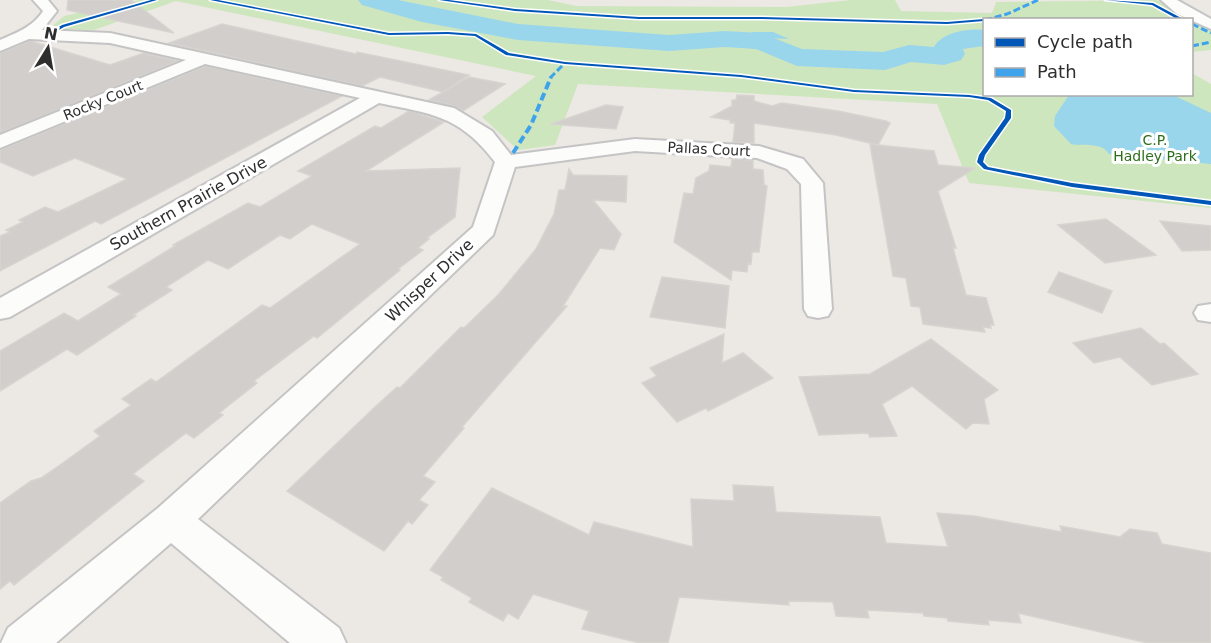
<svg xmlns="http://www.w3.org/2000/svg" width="1211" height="643" font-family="'DejaVu Sans',sans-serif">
	<rect width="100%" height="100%" fill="#ece8e4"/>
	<g fill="#cee6be">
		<polygon points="139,0 548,0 576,6 786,7 851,0 895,0 901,11 992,13 996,2 1157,0 1190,19 984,20 984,94 1192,94 1192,73 1211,84 1211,208 969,183 937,104 578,84 555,145 518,150 482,117 536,76 176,1 94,30 49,29 64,16"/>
		<polygon points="1192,20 1211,29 1211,50 1192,52"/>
	</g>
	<g fill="#99d6ec">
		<polygon points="754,32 773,32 789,39 763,38 780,47 764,43 756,49 742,47 751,43 738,40 738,37"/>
		<path d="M1069,95H1173L1211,113V164L1109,154C1101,141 1084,147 1071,144L1054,126L1055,116Z"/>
	</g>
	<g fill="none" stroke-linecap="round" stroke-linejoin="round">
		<polygon fill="#99d6ec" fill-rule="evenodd" points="982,35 984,35 984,37 980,38 980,36"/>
		<path fill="#99d6ec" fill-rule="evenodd" d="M358,0H398L518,24L669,35L725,31L761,33L802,49L883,52L909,45L934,47C942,32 969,28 984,30V46L963,49L965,54L961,60L944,65L911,62L885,70L797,66L756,49L725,47L669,51L518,40L422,22L362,5Z"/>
	</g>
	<g fill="#d1cecb" stroke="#d7d4d0" stroke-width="1.5">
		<polygon points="68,0 131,0 174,33 67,10"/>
		<polygon points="222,24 356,54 357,52 469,75 443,92 380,77 362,86 169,43"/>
		<polygon points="30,41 110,65 144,53 178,61 0,133 0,53"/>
		<polygon points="205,66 342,96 101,224 95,221 0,271 0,236 10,232 6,230 23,222 19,220 45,207 58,212 127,179 75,158 33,176 0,162 0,150"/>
		<polygon points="469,77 505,84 463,111 454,106 429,100"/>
		<polygon points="737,95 754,96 754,101 772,106 782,103 838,111 886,121 890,123 878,145 934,151 938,165 975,168 938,191 956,248 953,248 966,295 986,298 994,325 990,325 991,328 983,327 985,332 923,324 920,307 911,306 906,278 893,276 870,144 878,145 836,135 754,123 754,143 733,142 735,123 730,123 730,120 711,117 732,106 732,100 736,100"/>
		<polygon points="606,105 623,107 616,129 551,124"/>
		<polygon points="409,111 444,122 366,171 460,168 455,217 427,238 429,239 418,248 423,250 398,269 400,270 317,338 314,336 254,381 257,383 219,413 223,415 194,438 186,433 133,474 144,481 14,585 10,581 0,589 0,503 31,481 41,478 60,465 100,436 94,431 131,405 122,399 151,379 156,382 262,305 270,308 360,244 312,224 290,239 280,235 228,269 208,260 166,287 172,290 133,315 136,316 77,355 67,349 0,391 0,351 64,313 78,321 121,294 108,287 175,246 173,245 248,203 260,207 312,176 298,171 375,126 381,128"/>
		<polygon points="732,159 753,160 753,169 763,170 764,185 767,186 759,252 752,252 751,264 748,263 747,272 732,270 731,280 674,242 684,193 693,194 696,178 709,171 710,165 731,167"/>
		<polygon points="569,169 573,175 627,176 626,202 593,200 621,234 614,250 600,248 563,306 567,306 462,427 464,428 423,476 435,482 419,500 428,505 412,524 408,521 384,551 287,491 376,406 397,387 400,388 461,327 464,328 499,294 536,249 554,214 559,190 565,190"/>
		<polygon points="1106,219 1156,255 1105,263 1058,225"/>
		<polygon points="1160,221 1211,226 1211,250 1182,251"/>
		<polygon points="1059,272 1112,291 1102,313 1048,292"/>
		<polygon points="662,277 729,286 725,328 650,317"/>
		<polygon points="1141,328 1160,344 1164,343 1198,374 1152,385 1120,357 1094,363 1073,343"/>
		<polygon points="724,334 722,363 743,353 773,378 708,411 706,408 677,422 642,383 657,376 650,368"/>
		<polygon points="931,339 998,390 984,399 989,424 973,423 966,429 912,386 882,404 897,436 870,437 868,433 819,435 799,377 870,374"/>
		<polygon points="733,485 773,487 776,512 880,517 886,543 948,547 937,513 974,516 1062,532 1060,526 1120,537 1130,529 1157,533 1162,544 1211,553 1211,643 1148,643 1018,613 1021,623 988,620 989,625 948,621 947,618 924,616 923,613 867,610 869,618 836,616 833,602 788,601 789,605 679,597 668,643 640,643 582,629 589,611 533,594 518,619 508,613 503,621 469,602 472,598 441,580 443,577 430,570 492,488 589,535 594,522 693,547 691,499 734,501"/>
	</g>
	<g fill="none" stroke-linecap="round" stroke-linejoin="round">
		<g stroke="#c5c4c5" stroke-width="4">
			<g id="minor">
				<path d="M33,0H48L57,11L42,30L110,33L454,108L492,131L511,155L635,139L759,146L803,159L823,183L832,309L828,316L818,318L808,316L804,309L801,184L787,169L757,158L635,151L515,167L493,235L198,519L339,628L346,643H290L171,543L56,643H1L8,628L158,508L473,227L495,162C460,116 433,114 379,103L10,317L0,319V298L360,98L205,64L0,148V135L186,60L110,43L29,39L0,51V40C16,33 33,27 43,11Z"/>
				<polygon points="1161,0 1177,0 1211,19 1211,29 1177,14"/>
				<polygon points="1211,304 1211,322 1198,320 1194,313 1198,306"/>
			</g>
		</g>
		<use href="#minor" fill="#fcfcfb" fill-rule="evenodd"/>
		<g stroke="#3ea3eb" stroke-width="3" stroke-dasharray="7 3" stroke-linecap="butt">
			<polyline points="985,20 1007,14 1038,0"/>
			<polyline points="1192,24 1211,33"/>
			<polyline points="1192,46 1211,42"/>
			<polyline points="550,78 565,63"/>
		</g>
		<polyline stroke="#3ea3eb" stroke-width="4" stroke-dasharray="8 4" stroke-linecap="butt" points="513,153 531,125 551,77"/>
		<g stroke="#fff" stroke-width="3">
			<g id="cycleway">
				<polygon points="151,0 157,0 64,27 49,36 46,35 62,25"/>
				<polygon points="210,0 218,0 389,33 448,32 476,34 509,53 565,62 741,75 854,90 969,95 991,98 1011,110 1011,118 985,155 983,162 988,167 1072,183 1211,201 1211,205 1072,187 984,169 977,162 979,155 1005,118 1006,111 988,100 969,97 854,92 741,77 565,64 506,55 475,36 448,34 389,35"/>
				<polygon points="439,0 449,0 515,9 639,17 760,17 947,22 984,19 986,20 984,21 947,24 760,19 639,19 515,11"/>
				<polygon points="1105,0 1153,3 1185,20 1179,20 1152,5"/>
			</g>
		</g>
		<use href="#cycleway" fill="#0057b8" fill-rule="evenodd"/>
	</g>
	<g text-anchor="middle" stroke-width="6" stroke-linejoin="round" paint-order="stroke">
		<g font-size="14" fill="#2e2e2e" stroke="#fff">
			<text transform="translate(103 100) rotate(-22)" y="5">Rocky Court</text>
			<text transform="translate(709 149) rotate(3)" y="5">Pallas Court</text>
		</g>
		<g font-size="14" fill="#2c6e1b" stroke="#fff">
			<text x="1155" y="145">C.P.<tspan x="1155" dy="16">Hadley Park</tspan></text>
		</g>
		<g font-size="16" fill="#2e2e2e" stroke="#fff">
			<text transform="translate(188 203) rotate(-29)" y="6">Southern Prairie Drive</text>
			<text transform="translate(429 280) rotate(-43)" y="6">Whisper Drive</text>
		</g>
	</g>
	<rect x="983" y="18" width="210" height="78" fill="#ffffff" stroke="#ababab" stroke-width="1.5"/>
	<rect x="995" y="38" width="30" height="9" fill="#0057b8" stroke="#ababab" stroke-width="1.5"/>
	<text x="1037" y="48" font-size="18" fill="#2e2e2e">Cycle path</text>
	<rect x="995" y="68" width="30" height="9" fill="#3ea3eb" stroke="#ababab" stroke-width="1.5"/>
	<text x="1037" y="78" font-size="18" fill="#2e2e2e">Path</text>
	<g transform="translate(48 48) rotate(11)" stroke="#ffffff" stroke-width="4.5" paint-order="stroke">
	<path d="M0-4.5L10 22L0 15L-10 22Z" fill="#2e2e2e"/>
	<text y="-9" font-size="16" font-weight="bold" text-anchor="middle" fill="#2e2e2e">N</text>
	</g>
</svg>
